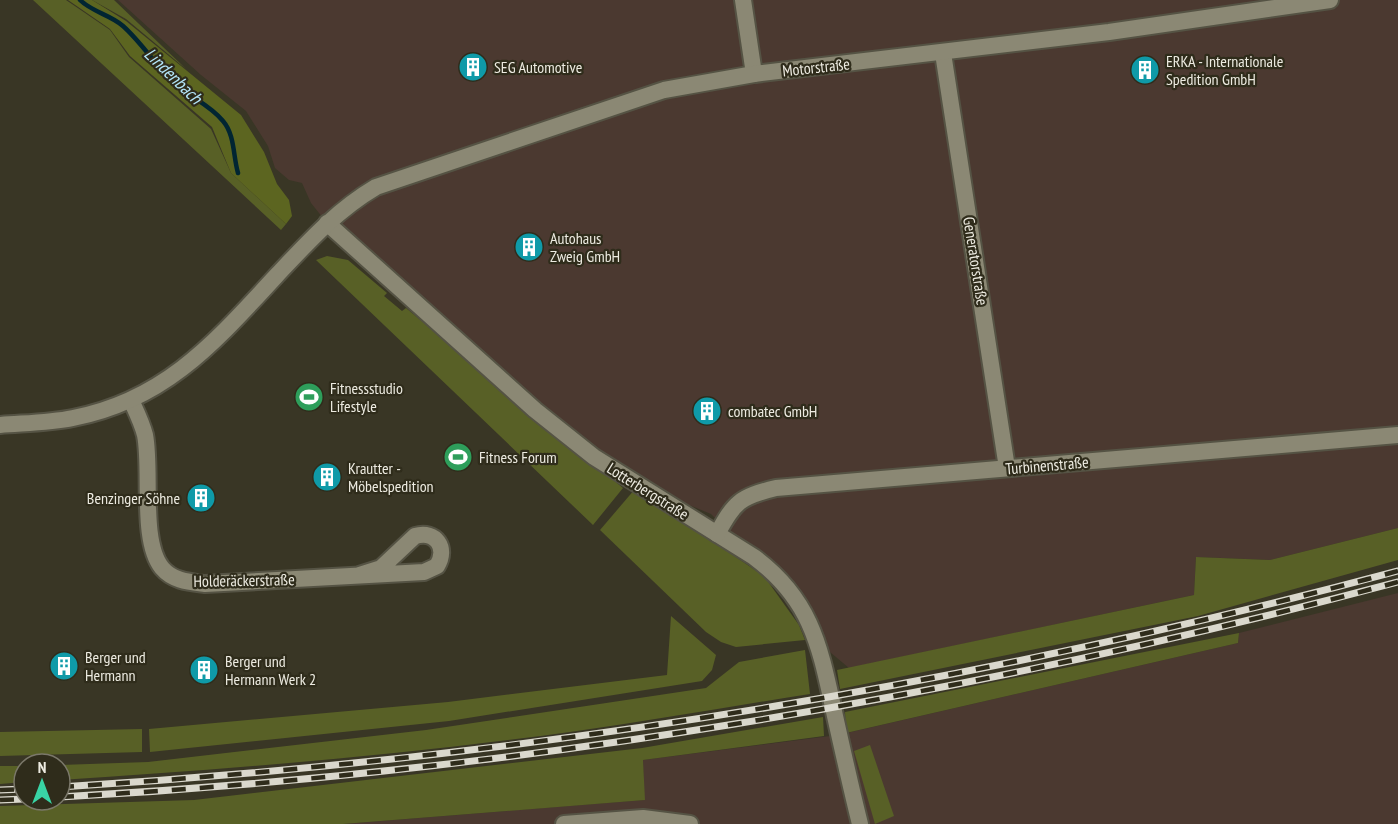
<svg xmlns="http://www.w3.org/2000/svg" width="1398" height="824" font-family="'PT Sans Narrow',sans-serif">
	<rect width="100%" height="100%" fill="#393625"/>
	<g fill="#4b3930">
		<polygon points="118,0 1398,0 1398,528 1270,560 1196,557 1194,595 849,668 818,642 754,557 711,514 633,482 594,457 327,223 311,203 302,183 289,180 275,168 268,146 246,111 201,75"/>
		<polygon points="1398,593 1398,824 343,824 644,800 643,760 838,735 1238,643 1239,633"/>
	</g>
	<g fill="#586026">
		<polygon points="33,0 66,0 110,30 129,57 211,129 231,173 286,224 281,230"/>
		<polygon points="92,0 114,0 186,69 126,19"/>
		<polygon points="327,256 348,260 387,293 384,296 402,311 406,308 623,488 593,525 316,260"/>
		<polygon points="635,489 764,576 799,625 805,640 736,647 721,642 706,632 600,530"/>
		<polygon points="1398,528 1398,560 1198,616 840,689 837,670 1194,595 1196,557 1270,560"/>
		<polygon points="671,616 716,655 712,670 702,681 449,721 150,752 149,729 448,702 667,675"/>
		<polygon points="1239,633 1238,643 846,733 845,712"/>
		<path d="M805,650L810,694C733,706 655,720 577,731C405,755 233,769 60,780V765L148,762L426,730L706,688L739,662Z"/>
		<polygon points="823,717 824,736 643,760 645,800 343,824 0,824 0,806 194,800 642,748"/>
		<polygon points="142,729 142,752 0,756 0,732"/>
		<polygon points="870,745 894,816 875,824 854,751"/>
		<polygon points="0,766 24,766 24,782 0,784"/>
	</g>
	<polygon fill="#5c6520" points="68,0 92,0 126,21 241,115 264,152 277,184 289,200 292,216 286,224 231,173 212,127 130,56 110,29"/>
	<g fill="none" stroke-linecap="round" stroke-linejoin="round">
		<path stroke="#012532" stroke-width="4.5" d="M80,0C92,12 111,15 123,26C142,43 156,66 175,84C190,97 210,105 223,121C235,135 233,156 238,173"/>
		<g stroke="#555344" stroke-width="20">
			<g id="minor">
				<polyline points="743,0 754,74"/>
				<polyline points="943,53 1007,468"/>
				<path d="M327,223L535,410L594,457L754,557C813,601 820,648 835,716C843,752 851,788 860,824"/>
				<path d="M131,400C136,411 142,423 145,435C152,470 140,541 162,568C173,581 189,582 205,584L424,572L437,566C448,548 436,530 415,536L381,568L359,575"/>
				<path d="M0,425C24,423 49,423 73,418C166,400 216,341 277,275C308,242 337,210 376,187L664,90L754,74L1109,32L1330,0"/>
				<path d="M717,534C735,502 739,497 776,488L1398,435"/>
				<polyline points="564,824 643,818 690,824"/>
			</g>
		</g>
		<use href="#minor" stroke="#8b8874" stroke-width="16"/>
		<g stroke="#dad8cd" stroke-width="7">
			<g id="rail">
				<path d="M60,787C512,760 961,688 1398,571"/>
				<polyline points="0,790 24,789"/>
				<path d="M60,797C510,773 963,698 1398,582"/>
				<polyline points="0,800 24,799"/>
			</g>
		</g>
		<use href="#rail" stroke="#2f2c1b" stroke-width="4.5" stroke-dasharray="14" stroke-linecap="butt"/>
	</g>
	<defs>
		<g id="building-disc" transform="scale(1.5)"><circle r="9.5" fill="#0f9aa8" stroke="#2f2c1b"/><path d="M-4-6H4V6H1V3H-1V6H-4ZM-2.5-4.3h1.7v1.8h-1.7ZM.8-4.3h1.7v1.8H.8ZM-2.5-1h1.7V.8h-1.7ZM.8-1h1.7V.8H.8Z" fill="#fff"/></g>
		<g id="stadium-disc" transform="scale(1.5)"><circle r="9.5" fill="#2e9e5b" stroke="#2f2c1b"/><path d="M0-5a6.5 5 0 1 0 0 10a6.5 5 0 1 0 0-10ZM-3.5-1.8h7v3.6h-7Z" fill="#fff"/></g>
	</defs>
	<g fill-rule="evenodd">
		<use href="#building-disc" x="473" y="67"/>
		<use href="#building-disc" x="1145" y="70"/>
		<use href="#building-disc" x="529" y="247"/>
		<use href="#stadium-disc" x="309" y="397"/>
		<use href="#building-disc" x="707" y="411"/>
		<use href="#stadium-disc" x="458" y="457"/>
		<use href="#building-disc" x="327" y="477"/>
		<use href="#building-disc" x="201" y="498"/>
		<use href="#building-disc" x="64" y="666"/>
		<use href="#building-disc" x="204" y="670"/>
	</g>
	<g text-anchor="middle" stroke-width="4.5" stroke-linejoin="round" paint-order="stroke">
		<g font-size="16" fill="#edebe1" stroke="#2f2c1b" text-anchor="start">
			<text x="1166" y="67">ERKA - Internationale<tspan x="1166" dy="18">Spedition GmbH</tspan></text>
			<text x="494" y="73">SEG Automotive</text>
			<text x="550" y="244">Autohaus<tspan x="550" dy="18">Zweig GmbH</tspan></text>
			<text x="330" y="394">Fitnessstudio<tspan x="330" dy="18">Lifestyle</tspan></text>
			<text x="728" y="417">combatec GmbH</text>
			<text x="479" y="463">Fitness Forum</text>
			<text x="348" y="474">Krautter -<tspan x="348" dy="18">Möbelspedition</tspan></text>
			<text x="180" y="504" text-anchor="end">Benzinger Söhne</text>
			<text x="85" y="663">Berger und<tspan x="85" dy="18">Hermann</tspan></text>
			<text x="225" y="667">Berger und<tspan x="225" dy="18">Hermann Werk 2</tspan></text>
		</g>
		<g font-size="16" fill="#edebe1" stroke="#2f2c1b">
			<text transform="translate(816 67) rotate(-6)" y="6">Motorstraße</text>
			<text transform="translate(976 261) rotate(81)" y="6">Generatorstraße</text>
			<text transform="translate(1047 465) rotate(-5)" y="6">Turbinenstraße</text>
			<text transform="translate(648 491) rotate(32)" y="6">Lotterbergstraße</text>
			<text transform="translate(244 580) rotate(-1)" y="6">Holderäckerstraße</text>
		</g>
		<g font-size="18" font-style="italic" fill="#b4e6fa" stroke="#2f2c1b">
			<text transform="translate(173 76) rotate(44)" y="6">Lindenbach</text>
		</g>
	</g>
	<g transform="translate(42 782)"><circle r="28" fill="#2f2c1b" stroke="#7b786a" stroke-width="1.5"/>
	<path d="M0-4.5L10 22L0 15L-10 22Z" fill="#39d4a5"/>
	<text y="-9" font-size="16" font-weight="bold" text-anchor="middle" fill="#edebe1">N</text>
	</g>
</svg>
